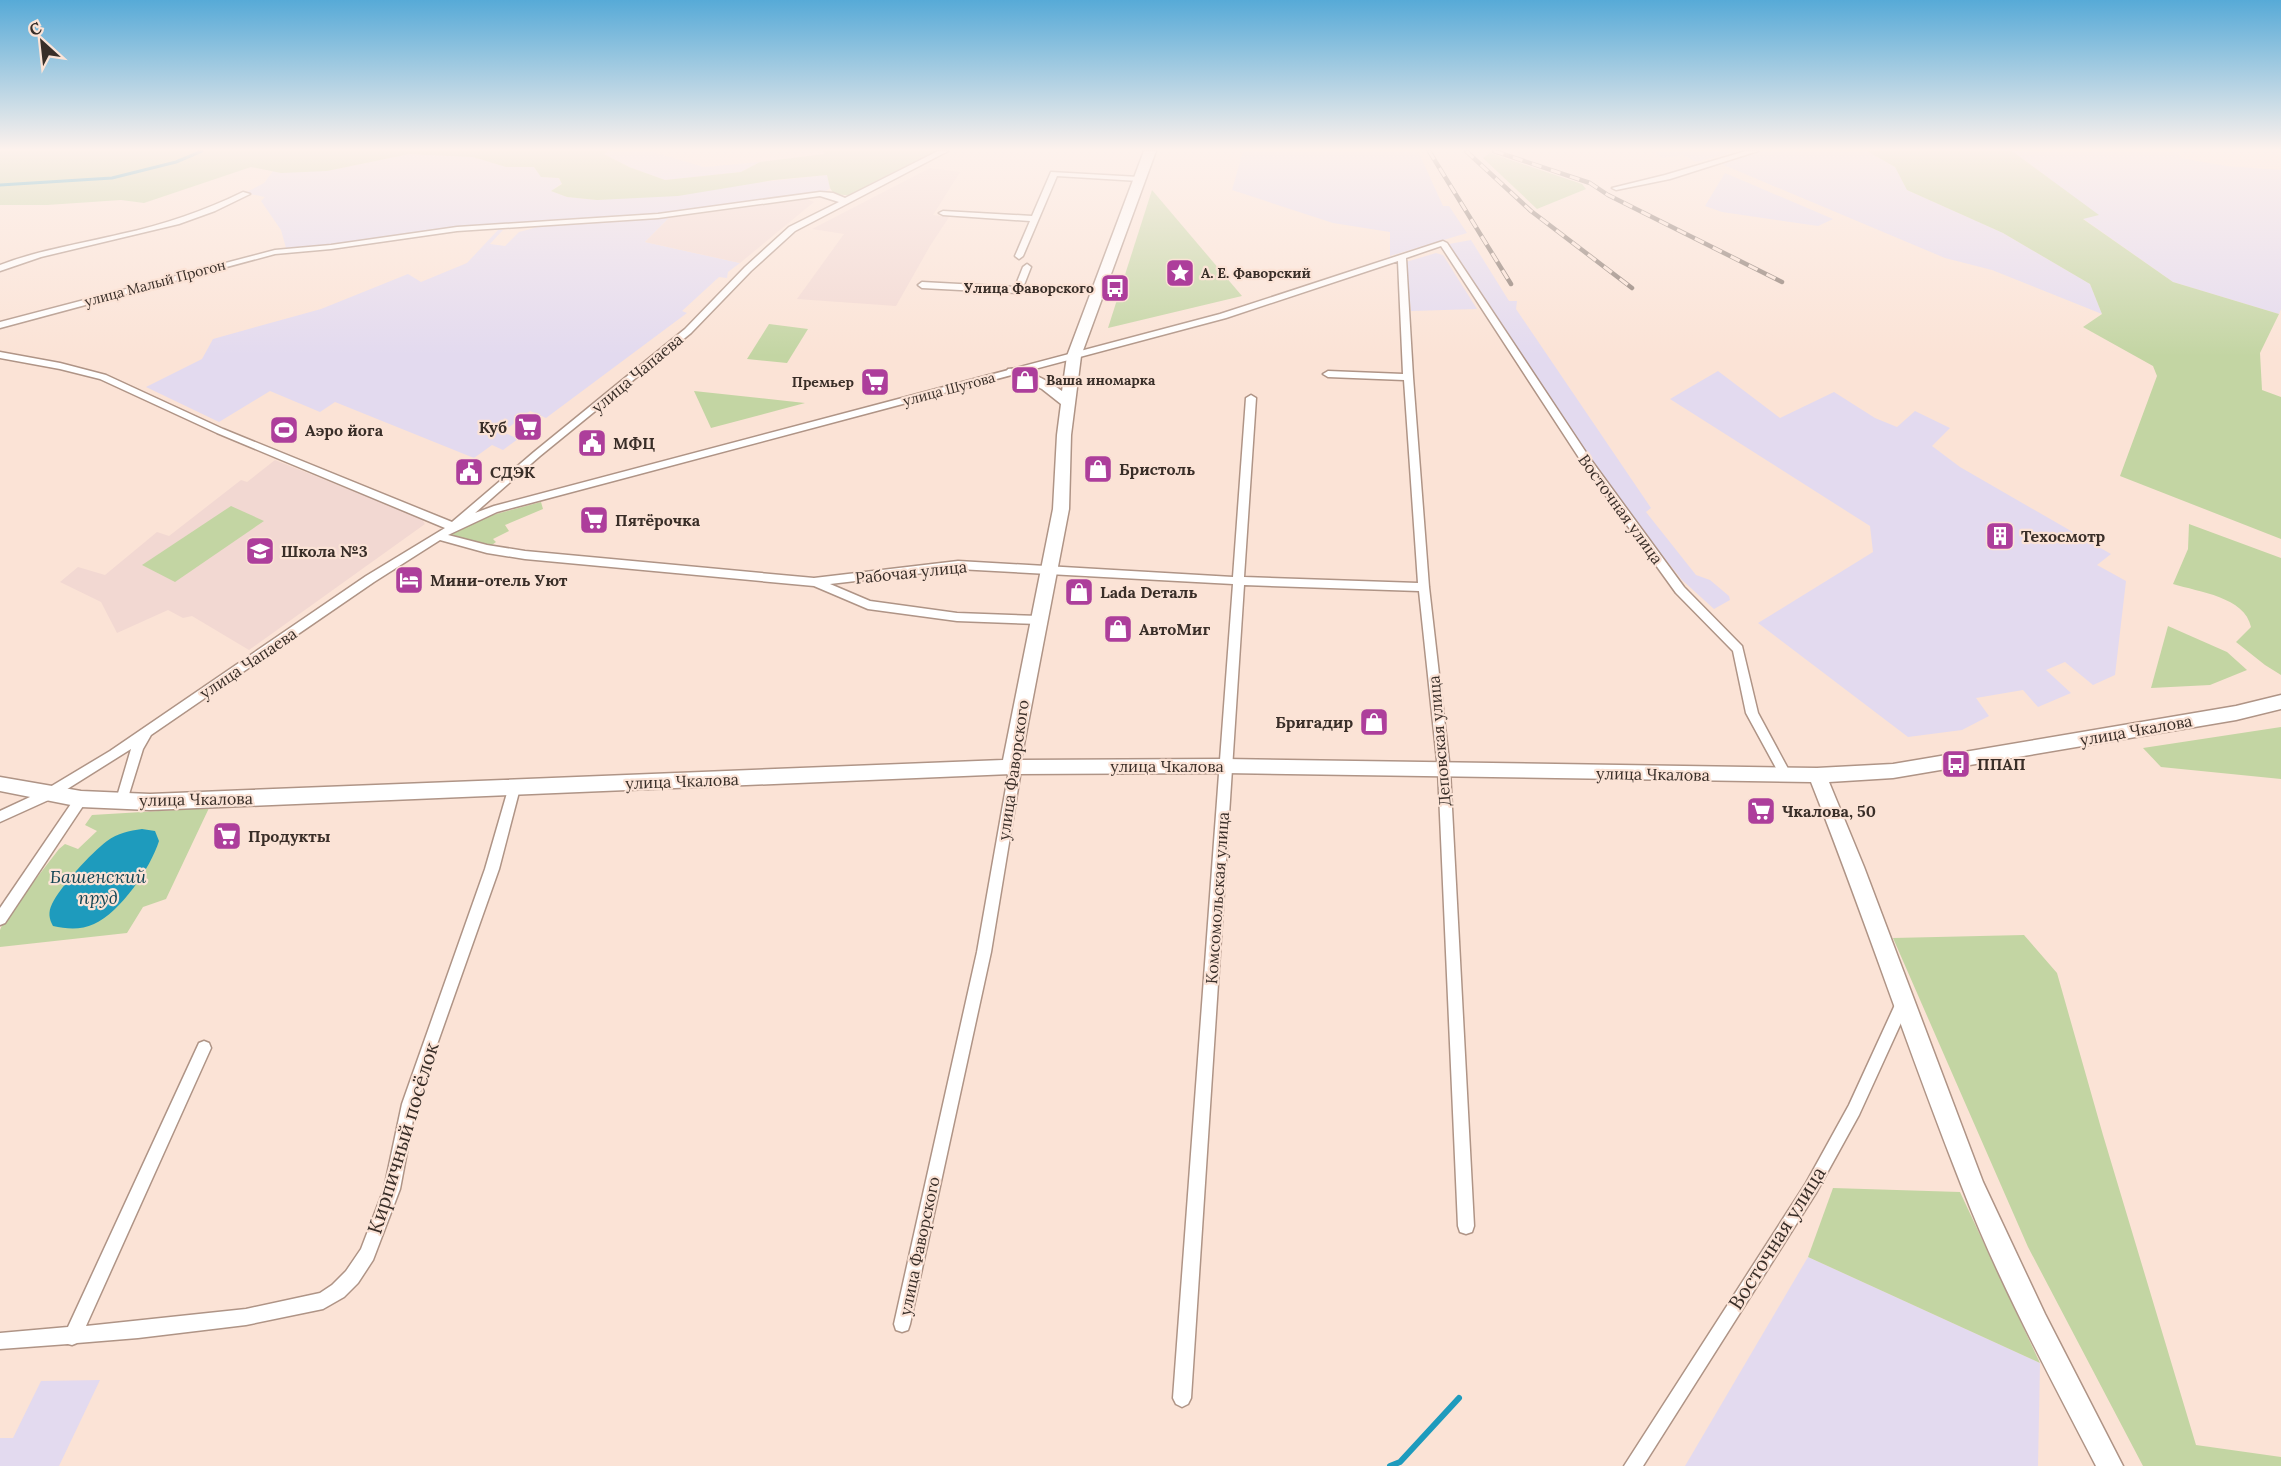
<svg xmlns="http://www.w3.org/2000/svg" width="2281" height="1466" font-family="Lora,serif">
	<rect width="100%" height="100%" fill="#fbe3d6"/>
	<g fill="#e3daef">
		<polygon points="608,151 649,151 704,167 760,162 741,172 665,180 629,167 604,154"/>
		<polygon points="1243,151 1418,151 1443,206 1449,206 1467,233 1390,256 1390,232 1333,223 1232,190"/>
		<polygon points="1653,151 1737,151 1696,162 1683,155 1663,158"/>
		<polygon points="1757,151 1867,151 1895,167 1907,190 2003,233 2090,284 2102,314 1992,270 1945,258 1719,163"/>
		<polygon points="2012,151 2179,151 2180,158 2226,166 2281,170 2281,309 2279,314 2173,282 2082,218 2098,215"/>
		<polygon points="409,154 473,157 506,167 534,167 541,177 558,178 562,183 551,191 567,197 597,200 827,175 830,188 824,193 660,214 523,223 346,243 286,248 281,230 261,201 265,197 245,193 264,183 273,171 327,171"/>
		<polygon points="1725,173 1833,219 1818,226 1722,212 1705,206"/>
		<polygon points="669,218 645,242 740,263 728,272 727,278 719,277 682,311 687,313 546,418 530,411 503,432 518,439 503,450 492,445 474,458 335,402 320,412 270,391 219,422 146,387 202,359 213,339 321,309 408,274 421,282 467,263 498,230 503,230 490,244 505,246 519,232 538,227"/>
		<polygon points="1471,240 1509,301 1517,301 1516,309 1651,508 1646,512 1696,575 1710,580 1729,596 1730,600 1714,609 1682,580 1625,509 1552,403 1449,244"/>
		<polygon points="1436,253 1443,255 1477,309 1411,311 1406,262"/>
		<polygon points="1718,371 1780,418 1834,392 1875,418 1897,427 1915,411 1950,428 1932,446 1960,467 2111,554 2097,565 2126,581 2115,675 2093,685 2065,662 2046,670 2071,693 2038,707 2023,690 1976,698 1989,716 1962,730 1908,737 1758,623 1873,552 1870,526 1670,399"/>
		<polygon points="1808,1257 2040,1363 2038,1466 1685,1466"/>
		<polygon points="100,1380 59,1466 0,1466 0,1438 13,1438 41,1381"/>
	</g>
	<g fill="#f2d8d2">
		<polygon points="930,168 960,172 933,215 949,217 930,246 896,306 797,299 844,234 812,229"/>
		<polygon points="807,199 814,202 740,263 645,242 669,218"/>
		<polygon points="275,460 421,518 425,524 249,650 192,616 183,618 168,610 117,633 101,602 60,582 78,567 105,575 157,532 169,536 241,480 247,482"/>
	</g>
	<g fill="#c3d5a3">
		<polygon points="0,151 608,151 604,154 629,167 665,180 741,172 760,162 824,154 823,151 936,151 870,184 855,196 834,194 830,188 827,175 774,180 678,196 597,200 567,197 551,191 562,184 559,178 541,177 534,167 506,167 473,157 409,154 327,171 281,173 251,167 144,203 121,200 47,205 0,205"/>
		<polygon points="1867,151 2012,151 2099,215 2083,219 2173,282 2279,314 2260,353 2262,390 2281,397 2281,539 2120,476 2157,376 2153,366 2083,327 2102,314 2090,284 2003,233 1907,190 1895,167"/>
		<polygon points="1490,153 1582,184 1586,189 1537,209 1483,158"/>
		<polygon points="1152,190 1242,296 1108,328"/>
		<polygon points="769,324 808,329 787,363 747,359"/>
		<polygon points="694,391 805,403 711,428"/>
		<polygon points="541,502 543,509 505,525 509,531 493,539 496,542 489,547 450,535 485,517"/>
		<polygon points="231,506 264,521 175,582 142,565"/>
		<path d="M2189,524L2281,558V675L2265,665L2236,642L2251,627C2245,597 2199,592 2173,584L2188,549Z"/>
		<polygon points="2168,626 2227,652 2247,670 2210,685 2151,688"/>
		<polygon points="2281,727 2281,779 2161,767 2143,748"/>
		<polygon points="209,808 166,899 143,907 127,933 0,947 0,930 4,920 59,849 65,844 78,849 97,831 85,825 92,815"/>
		<polygon points="2024,935 2057,973 2103,1135 2196,1445 2281,1457 2281,1466 2143,1466 2028,1247 1893,938"/>
		<polygon points="1833,1188 1960,1192 2040,1363 1808,1257"/>
	</g>
	<path fill="#1e9bbd" d="M142,829L155,831L159,841C151,867 120,913 94,924C81,930 67,929 53,926C49,919 48,912 52,904C61,886 91,853 107,841C118,833 129,831 142,829Z"/>
	<g fill="none" stroke-linecap="round" stroke-linejoin="round">
		<polyline stroke="#1e9bbd" stroke-width="3" points="0,185 112,178 176,162 202,151"/>
		<polyline stroke="#1e9bbd" stroke-width="6" points="1390,1466 1400,1462 1459,1398"/>
		<g stroke="#af9486" stroke-width="3">
			<g id="street">
				<path d="M938,151H948L795,231L751,271L691,333L540,456L475,513L494,506L1220,314L1443,241L1447,243L1591,460L1684,587L1742,646L1758,713L1792,776L1790,779H1782L1746,713L1733,651L1676,593L1583,464L1441,246L1406,258L1413,377L1429,587L1450,770L1474,1226L1472,1232L1466,1234L1460,1232L1458,1226L1438,770L1419,591L1244,585L1191,1398L1188,1404L1182,1407L1176,1404L1173,1398L1233,584L958,569L830,584L870,601L957,613L1039,616L1045,620L1039,624L957,621L868,609L814,586L525,559L487,553L440,540L374,582L151,735L143,749L126,804H118L116,800L131,749L53,798L0,822V811L45,790L110,751L366,576L445,528L217,433L100,379L60,369L0,358V352L60,363L106,375L223,429L452,522L534,452L685,329L745,267L789,227L839,202L820,196L658,218L457,231L331,249L275,254L0,328V322L275,250L331,245L457,227L658,214L820,192L833,193L845,198ZM1398,261L1403,374L1328,371L1323,374L1328,377L1404,380L1418,583L1244,577L1256,398L1251,395L1246,398L1233,577L958,561L814,578L525,551L487,545L448,535L497,512L1226,318Z"/>
				<polygon points="1746,151 1758,151 1670,179 1616,190 1612,188 1665,175"/>
				<polygon points="1051,172 1139,177 1143,179 1139,181 1057,176 1023,256 1019,259 1015,256 1030,221 943,215 939,213 943,211 1032,216"/>
				<path d="M243,192L250,194L215,211L179,224L41,257L0,271V265C39,250 80,244 121,234C163,225 204,211 243,192Z"/>
				<polygon points="1027,264 1031,267 1022,290 1018,293 922,288 918,285 922,282 1015,287 1023,267"/>
				<polygon points="1011,762 1015,764 1020,776 991,952 910,1324 908,1330 902,1332 896,1330 894,1324 977,952 1008,776 1005,767 1007,764"/>
				<polygon points="510,783 514,784 519,792 499,869 416,1104 400,1189 373,1260 358,1283 344,1297 323,1309 246,1325 138,1338 77,1343 72,1345 68,1344 0,1349 0,1333 68,1327 199,1043 204,1041 209,1043 211,1048 86,1326 246,1309 320,1293 332,1285 346,1271 361,1249 384,1189 402,1104 485,869 507,793 504,788 506,784"/>
				<polygon points="81,794 85,795 87,799 85,803 5,923 0,925 0,908 77,795"/>
				<polygon points="1904,995 1909,996 1911,1001 1859,1115 1816,1193 1643,1466 1624,1466 1806,1183 1849,1105 1899,996"/>
			</g>
		</g>
		<g stroke="#af9486" stroke-width="3">
			<path id="secondary" d="M1144,151H1156L1081,356L1071,435L1069,509L1021,760L1225,759L1817,768L1893,764L2236,706L2281,695V709L2236,720L1893,778L1829,782L1864,867L1983,1182L2045,1314L2123,1466H2096C2049,1375 1999,1283 1962,1187C1909,1053 1864,916 1811,782L1225,773L1011,774L150,810L81,807L0,791V777L81,791L150,794L1003,760L1053,509L1057,435L1061,404L1042,389L1006,372L1008,369C1022,366 1052,383 1062,391L1067,356Z"/>
		</g>
		<use href="#street" fill="#fff" fill-rule="evenodd"/>
		<use href="#secondary" fill="#fff" fill-rule="evenodd"/>
		<g stroke="#86766d" stroke-width="4.5">
			<g id="rail">
				<polyline points="1429,151 1511,284"/>
				<polyline points="1466,151 1531,211 1632,288"/>
				<polyline points="1494,151 1590,183 1608,195 1782,282"/>
			</g>
		</g>
		<use href="#rail" stroke="#fbe3d6" stroke-width="3" stroke-dasharray="10" stroke-linecap="butt"/>
	</g>
	<linearGradient id="sky" x2="0" y2="1"><stop stop-color="#57aad7"/><stop offset="0.42" stop-color="#fdf2ed"/><stop offset="1" stop-color="#fdf2ed" stop-opacity="0"/></linearGradient>
	<rect width="2281" height="356" fill="url(#sky)"/>
	<defs>
		<g id="sight-square" transform="scale(1.5)"><rect x="-9" y="-9" width="18" height="18" rx="4" fill="#ad3e9b" stroke="#fbe3d6"/><path d="M0-6L1.8-2.2L6-1.7L2.9 1.2L3.7 5.4L0 3.3L-3.7 5.4L-2.9 1.2L-6-1.7L-1.8-2.2Z" fill="#fff"/></g>
		<g id="bus-square" transform="scale(1.5)"><rect x="-9" y="-9" width="18" height="18" rx="4" fill="#ad3e9b" stroke="#fbe3d6"/><path d="M-5-6H5V4H4V6H2V4H-2V6H-4V4H-5ZM-3.5-4V0h7V-4ZM-3.5 1.2v1.5H-2V1.2ZM2 1.2v1.5H3.5V1.2Z" fill="#fff"/></g>
		<g id="shop-square" transform="scale(1.5)"><rect x="-9" y="-9" width="18" height="18" rx="4" fill="#ad3e9b" stroke="#fbe3d6"/><path d="M-5-2.5h2.3a2.7 3.5 0 0 1 5.4 0H5L5.5 6h-11ZM-1.5-2.5h3a1.5 2.3 0 0 0-3 0Z" fill="#fff"/></g>
		<g id="supermarket-square" transform="scale(1.5)"><rect x="-9" y="-9" width="18" height="18" rx="4" fill="#ad3e9b" stroke="#fbe3d6"/><path d="M-6-5.5h2.5l.6 2H6L4.5 2H-2.5L-4.4-4H-6ZM-1.5 3.2a1.3 1.3 0 1 0 .1 0ZM3 3.2a1.3 1.3 0 1 0 .1 0Z" fill="#fff"/></g>
		<g id="stadium-square" transform="scale(1.5)"><rect x="-9" y="-9" width="18" height="18" rx="4" fill="#ad3e9b" stroke="#fbe3d6"/><path d="M0-5a6.5 5 0 1 0 0 10a6.5 5 0 1 0 0-10ZM-3.5-1.8h7v3.6h-7Z" fill="#fff"/></g>
		<g id="civic-square" transform="scale(1.5)"><rect x="-9" y="-9" width="18" height="18" rx="4" fill="#ad3e9b" stroke="#fbe3d6"/><path d="M-.6-6.5H3V-4.5H.6V-3L4-1V1h2V6H-6V1h2V-1L-.6-3ZM-1.2 2.5V6h2.4V2.5Z" fill="#fff"/></g>
		<g id="building-square" transform="scale(1.5)"><rect x="-9" y="-9" width="18" height="18" rx="4" fill="#ad3e9b" stroke="#fbe3d6"/><path d="M-4-6H4V6H1V3H-1V6H-4ZM-2.5-4.3h1.7v1.8h-1.7ZM.8-4.3h1.7v1.8H.8ZM-2.5-1h1.7V.8h-1.7ZM.8-1h1.7V.8H.8Z" fill="#fff"/></g>
		<g id="school-square" transform="scale(1.5)"><rect x="-9" y="-9" width="18" height="18" rx="4" fill="#ad3e9b" stroke="#fbe3d6"/><path d="M0-5L7-2L0 1L-7-2ZM-4 1L0 2.5L4 1V4Q0 6-4 4Z" fill="#fff"/></g>
		<g id="hotel-square" transform="scale(1.5)"><rect x="-9" y="-9" width="18" height="18" rx="4" fill="#ad3e9b" stroke="#fbe3d6"/><path d="M-6-4.5h1.5V1H6V5H4.5V3h-9V5H-6ZM-4 0a1.8 1.8 0 1 1 3.6 0ZM.5 0V-2.5h3Q6-2.5 6 0Z" fill="#fff"/></g>
	</defs>
	<g fill-rule="evenodd">
		<use href="#sight-square" x="1180" y="273"/>
		<use href="#bus-square" x="1115" y="288"/>
		<use href="#shop-square" x="1025" y="380"/>
		<use href="#supermarket-square" x="875" y="382"/>
		<use href="#supermarket-square" x="528" y="427"/>
		<use href="#stadium-square" x="284" y="430"/>
		<use href="#civic-square" x="592" y="443"/>
		<use href="#shop-square" x="1098" y="469"/>
		<use href="#civic-square" x="469" y="472"/>
		<use href="#supermarket-square" x="594" y="520"/>
		<use href="#building-square" x="2000" y="536"/>
		<use href="#school-square" x="260" y="551"/>
		<use href="#hotel-square" x="409" y="580"/>
		<use href="#shop-square" x="1079" y="592"/>
		<use href="#shop-square" x="1118" y="629"/>
		<use href="#shop-square" x="1374" y="722"/>
		<use href="#bus-square" x="1956" y="764"/>
		<use href="#supermarket-square" x="1761" y="811"/>
		<use href="#supermarket-square" x="227" y="836"/>
	</g>
	<g text-anchor="middle" stroke-width="4.5" stroke-linejoin="round" paint-order="stroke">
		<g font-size="14" font-weight="bold" fill="#392e28" stroke="#fbe3d6" text-anchor="start">
			<text x="1201" y="278">А. Е. Фаворский</text>
			<text x="1094" y="293" text-anchor="end">Улица Фаворского</text>
			<text x="1046" y="385">Ваша иномарка</text>
			<text x="854" y="387" text-anchor="end">Премьер</text>
		</g>
		<g font-size="14" fill="#392e28" stroke="#fbe3d6">
			<text transform="translate(155 283) rotate(-15)" y="5">улица Малый Прогон</text>
			<text transform="translate(949 389) rotate(-15)" y="5">улица Шутова</text>
		</g>
		<g font-size="16" fill="#392e28" stroke="#fbe3d6">
			<text transform="translate(637 373) rotate(-40)" y="6">улица Чапаева</text>
			<text transform="translate(1621 509) rotate(54)" y="6">Восточная улица</text>
			<text transform="translate(911 572) rotate(-6)" y="6">Рабочая улица</text>
			<text transform="translate(248 663) rotate(-34)" y="6">улица Чапаева</text>
			<text transform="translate(2136 730) rotate(-10)" y="6">улица Чкалова</text>
			<text transform="translate(1439 741) rotate(-95)" y="6">Деповская улица</text>
			<text x="1167" y="772">улица Чкалова</text>
			<text transform="translate(1013 770) rotate(-82)" y="6">улица Фаворского</text>
			<text transform="translate(1653 774) rotate(1)" y="6">улица Чкалова</text>
			<text transform="translate(682 781) rotate(-2)" y="6">улица Чкалова</text>
			<text transform="translate(196 799) rotate(-1)" y="6">улица Чкалова</text>
			<text transform="translate(1217 898) rotate(-86)" y="6">Комсомольская улица</text>
			<text transform="translate(919 1246) rotate(-78)" y="6">улица Фаворского</text>
		</g>
		<g font-size="16" font-weight="bold" fill="#392e28" stroke="#fbe3d6" text-anchor="start">
			<text x="507" y="433" text-anchor="end">Куб</text>
			<text x="305" y="436">Аэро йога</text>
			<text x="613" y="449">МФЦ</text>
			<text x="1119" y="475">Бристоль</text>
			<text x="490" y="478">СДЭК</text>
			<text x="615" y="526">Пятёрочка</text>
			<text x="2021" y="542">Техосмотр</text>
			<text x="281" y="557">Школа №3</text>
			<text x="430" y="586">Мини-отель Уют</text>
			<text x="1100" y="598">Lada Dеталь</text>
			<text x="1139" y="635">АвтоМиг</text>
			<text x="1353" y="728" text-anchor="end">Бригадир</text>
			<text x="1977" y="770">ППАП</text>
			<text x="1782" y="817">Чкалова, 50</text>
			<text x="248" y="842">Продукты</text>
		</g>
		<g font-size="18" font-style="italic" fill="#134453" stroke="#fbe3d6">
			<text x="98" y="883">Башенский<tspan x="98" dy="21">пруд</tspan></text>
		</g>
		<g font-size="20" fill="#392e28" stroke="#fbe3d6">
			<text transform="translate(403 1138) rotate(-73)" y="7">Кирпичный посёлок</text>
			<text transform="translate(1777 1238) rotate(-58)" y="7">Восточная улица</text>
		</g>
	</g>
	<g transform="translate(42 42) rotate(333)" stroke="#fbe3d6" stroke-width="4.5" paint-order="stroke">
	<path d="M0-4.5L10 22L0 15L-10 22Z" fill="#392e28"/>
	<text y="-9" font-size="16" font-weight="bold" text-anchor="middle" fill="#392e28">С</text>
	</g>
</svg>
